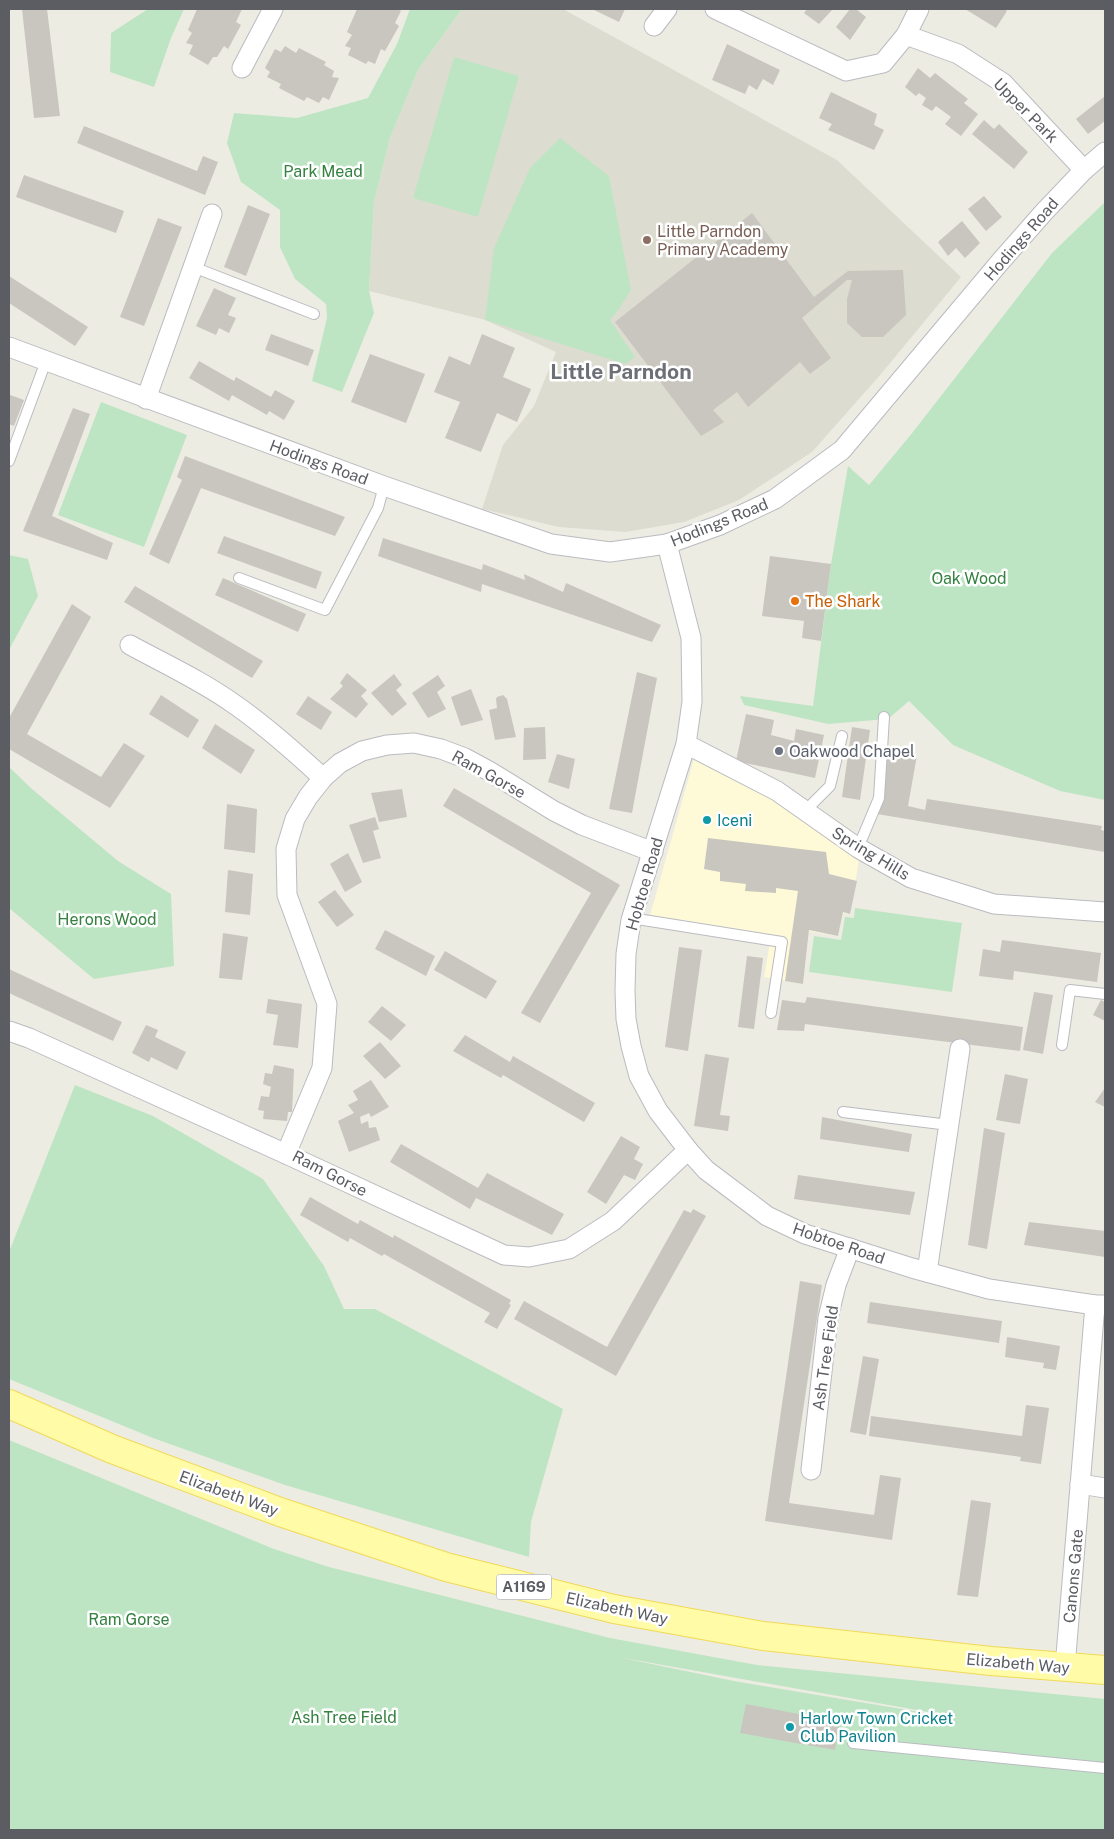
<svg xmlns="http://www.w3.org/2000/svg" width="1114" height="1839" font-family="'Public Sans',sans-serif">
	<rect width="100%" height="100%" fill="#edece2"/>
	<polygon fill="#fef9d7" points="694,759 770,794 859,860 850,914 843,913 838,936 809,931 803,984 764,977 770,942 649,919"/>
	<polygon fill="#dddcd0" points="462,9 563,9 837,160 961,277 881,374 812,452 739,500 684,522 625,532 559,527 482,509 503,445 534,406 556,352 485,320 369,291 374,202 390,138 418,70"/>
	<g fill="#bee5c3" fill-rule="evenodd">
		<polygon points="148,9 184,9 171,38 154,87 110,72 111,33"/>
		<polygon points="410,9 462,9 418,70 390,138 374,202 369,291 374,313 342,392 312,381 327,318 326,304 295,279 280,247 280,210 241,182 227,143 234,113 297,118 368,98 397,44"/>
		<polygon points="454,57 519,76 478,217 413,198"/>
		<polygon points="560,138 609,176 631,290 619,309 610,320 635,357 625,364 485,320 494,248 530,168"/>
		<polygon points="1105,202 1105,800 1060,791 953,745 909,701 888,719 828,724 744,705 740,696 813,706 831,564 848,466 869,485 913,432 1052,253"/>
		<polygon points="101,402 187,435 144,547 58,515"/>
		<polygon points="9,555 28,559 38,596 9,650"/>
		<polygon points="9,767 32,789 118,861 171,894 174,966 94,979 9,908"/>
		<polygon points="855,908 962,923 952,992 809,972 814,936 841,940 845,917 854,918"/>
		<polygon points="75,1085 153,1116 263,1179 324,1266 344,1309 375,1309 563,1409 531,1522 529,1557 285,1485 153,1438 9,1379 9,1252"/>
		<path d="M9,1440L274,1549L329,1567L610,1638L757,1665L1105,1699V1830H9ZM618,1657L956,1717V1718L734,1681Z"/>
	</g>
	<g fill="#c8c6bf">
		<polygon points="22,9 47,9 60,116 34,118"/>
		<polygon points="197,9 242,9 236,22 241,25 228,49 224,46 217,57 213,57 208,65 189,54 193,45 186,43 192,33 188,30"/>
		<polygon points="357,9 398,9 401,11 395,23 399,26 385,51 381,49 375,64 368,61 366,64 348,55 351,48 345,46 352,35 347,32"/>
		<polygon points="592,9 625,9 619,22"/>
		<polygon points="807,9 833,9 819,24 804,13"/>
		<polygon points="850,9 856,9 866,17 850,40 836,27"/>
		<polygon points="965,9 1004,9 1007,11 996,28"/>
		<polygon points="727,44 780,70 773,85 763,79 757,90 749,85 745,94 712,80"/>
		<polygon points="285,46 296,53 299,48 326,62 324,65 334,71 332,77 339,78 329,100 323,97 319,103 307,97 304,101 279,88 281,84 267,77 270,72 265,68 275,49 281,52"/>
		<polygon points="918,68 930,78 935,73 968,99 964,103 978,114 961,136 945,124 951,117 936,106 932,111 922,105 926,98 919,93 916,96 905,87"/>
		<polygon points="831,92 877,114 874,125 884,130 874,150 828,130 832,124 819,118"/>
		<polygon points="1105,96 1105,121 1088,134 1076,119"/>
		<polygon points="984,120 994,129 999,124 1028,152 1014,169 972,134"/>
		<polygon points="84,126 197,171 203,156 218,162 205,195 77,143"/>
		<polygon points="24,175 124,211 116,233 16,197"/>
		<polygon points="984,196 1002,217 986,231 968,209"/>
		<polygon points="248,205 270,214 246,276 224,267"/>
		<polygon points="752,213 814,297 848,271 903,270 906,315 883,337 862,337 847,323 847,299 852,280 847,280 802,318 831,358 810,374 800,362 748,407 737,392 713,410 724,422 701,436 615,322"/>
		<polygon points="158,218 182,227 144,326 120,317"/>
		<polygon points="962,221 980,243 965,258 956,248 948,256 938,242"/>
		<polygon points="9,276 88,327 75,346 9,303"/>
		<polygon points="214,288 236,298 228,315 236,318 229,333 219,328 216,335 196,326"/>
		<polygon points="271,334 314,350 308,366 265,350"/>
		<polygon points="482,334 515,348 503,377 531,389 517,422 497,413 481,452 445,438 460,402 434,392 449,356 470,365"/>
		<polygon points="370,354 425,374 406,423 351,402"/>
		<polygon points="199,361 234,381 236,377 271,397 275,390 295,401 284,420 269,411 267,415 232,395 229,401 189,378"/>
		<polygon points="10,395 24,400 14,426 9,424 9,399"/>
		<polygon points="73,408 90,414 52,516 113,543 107,560 23,531"/>
		<polygon points="185,456 345,517 335,536 201,488 169,564 149,554 182,480 177,477"/>
		<polygon points="224,536 322,572 316,589 217,553"/>
		<polygon points="383,538 482,570 483,564 525,580 524,574 563,592 566,583 661,625 652,642 482,584 481,592 378,556"/>
		<polygon points="770,556 831,564 821,641 802,638 804,621 762,616"/>
		<polygon points="223,578 306,614 298,632 215,595"/>
		<polygon points="135,586 263,661 252,678 124,602"/>
		<polygon points="72,604 91,617 27,734 101,777 124,743 145,756 110,808 9,749 9,718"/>
		<polygon points="637,672 657,678 632,813 609,809"/>
		<polygon points="347,673 367,690 361,696 368,704 356,718 330,699 343,686 340,683"/>
		<polygon points="394,674 402,685 396,690 407,704 392,716 371,693"/>
		<polygon points="438,675 445,686 437,692 446,709 428,718 412,693"/>
		<polygon points="471,689 483,720 461,726 451,697"/>
		<polygon points="161,695 199,720 188,738 149,714"/>
		<polygon points="503,695 507,699 516,737 495,740 489,710 497,708 496,699 497,697"/>
		<polygon points="308,696 332,712 321,730 296,714"/>
		<polygon points="746,714 774,720 771,735 794,741 796,729 824,735 815,778 736,761"/>
		<polygon points="215,724 255,750 241,774 202,748"/>
		<polygon points="545,727 546,759 523,760 524,728"/>
		<polygon points="852,727 870,730 860,800 842,797"/>
		<polygon points="886,752 917,755 908,806 925,810 927,799 1102,826 1101,830 1105,831 1105,852 877,814"/>
		<polygon points="557,754 575,759 569,789 548,782"/>
		<polygon points="454,788 620,885 540,1023 521,1013 591,893 443,806"/>
		<polygon points="402,789 407,817 379,822 371,793"/>
		<polygon points="227,804 257,809 255,853 224,849"/>
		<polygon points="375,817 379,829 373,831 381,858 363,863 349,825"/>
		<polygon points="708,838 826,852 829,874 857,881 850,914 843,912 838,936 809,930 803,984 785,981 798,891 776,888 776,893 745,891 746,884 720,881 720,872 704,869"/>
		<polygon points="348,853 362,882 345,892 330,864"/>
		<polygon points="228,870 253,874 250,915 225,912"/>
		<polygon points="335,890 354,915 337,927 318,902"/>
		<polygon points="385,930 435,956 426,976 375,949"/>
		<polygon points="223,933 248,937 242,980 219,978"/>
		<polygon points="1002,940 1101,953 1097,982 1014,971 1013,980 979,976 983,949 1000,952"/>
		<polygon points="679,947 702,950 688,1051 665,1047"/>
		<polygon points="445,951 497,981 486,999 434,970"/>
		<polygon points="747,956 763,958 754,1029 738,1027"/>
		<polygon points="9,969 122,1022 113,1041 9,993"/>
		<polygon points="1034,992 1053,995 1043,1054 1023,1050"/>
		<polygon points="807,997 1023,1027 1020,1051 805,1024 804,1031 777,1030 782,1000 805,1003"/>
		<polygon points="268,999 302,1004 298,1048 273,1045 278,1015 266,1013"/>
		<polygon points="1101,1000 1105,1002 1105,1021 1093,1015"/>
		<polygon points="382,1006 406,1025 391,1041 368,1022"/>
		<polygon points="146,1025 158,1030 155,1037 186,1052 177,1070 151,1057 149,1062 132,1053"/>
		<polygon points="465,1035 510,1062 513,1056 595,1103 584,1122 503,1075 501,1078 453,1051"/>
		<polygon points="380,1042 401,1066 385,1079 363,1056"/>
		<polygon points="705,1054 729,1058 720,1115 730,1116 728,1131 694,1126"/>
		<polygon points="274,1065 294,1069 292,1112 288,1112 287,1121 263,1119 264,1111 258,1110 261,1096 269,1097 271,1087 263,1084 265,1073 272,1074"/>
		<polygon points="1005,1074 1028,1079 1020,1124 996,1120"/>
		<polygon points="371,1080 389,1107 371,1117 369,1113 360,1117 361,1124 368,1121 369,1128 376,1127 380,1140 349,1152 338,1121 354,1113 348,1105 358,1100 353,1091"/>
		<polygon points="1105,1088 1105,1107 1095,1102"/>
		<polygon points="822,1117 912,1134 909,1152 820,1139"/>
		<polygon points="984,1128 1005,1133 987,1249 968,1245"/>
		<polygon points="621,1136 640,1147 634,1159 643,1164 635,1180 624,1175 606,1204 587,1192"/>
		<polygon points="401,1144 478,1188 487,1173 564,1214 552,1235 476,1198 470,1209 390,1162"/>
		<polygon points="798,1175 915,1192 910,1215 794,1199"/>
		<polygon points="310,1197 358,1224 360,1220 393,1238 394,1235 511,1300 509,1304 511,1305 497,1329 484,1322 490,1313 384,1254 382,1256 350,1238 348,1242 300,1215"/>
		<polygon points="693,1209 706,1216 616,1376 514,1319 524,1301 607,1347 684,1210 691,1213"/>
		<polygon points="1029,1222 1105,1231 1105,1257 1024,1245"/>
		<polygon points="800,1281 822,1285 789,1503 874,1515 880,1475 901,1478 892,1540 765,1521"/>
		<polygon points="870,1302 1002,1321 999,1343 867,1323"/>
		<polygon points="1007,1337 1060,1346 1056,1370 1043,1368 1044,1363 1005,1357"/>
		<polygon points="863,1356 879,1359 866,1435 850,1432"/>
		<polygon points="1026,1405 1049,1408 1041,1464 1020,1461 1021,1457 869,1436 871,1416 1022,1436"/>
		<polygon points="971,1500 991,1503 978,1597 957,1595"/>
		<polygon points="746,1704 840,1722 835,1750 740,1733"/>
	</g>
	<g fill="none" stroke-linecap="round" stroke-linejoin="round">
		<g stroke="#babbc1" stroke-width="12">
			<g id="service">
				<polyline points="193,267 314,314"/>
				<polyline points="9,461 46,361"/>
				<polyline points="239,578 325,610 378,508 384,486"/>
				<polyline points="805,811 830,786 842,736"/>
				<polyline points="858,848 879,798 884,717"/>
				<polyline points="631,918 782,942 771,1013"/>
				<polyline points="1062,1045 1070,990 1105,994"/>
				<polyline points="843,1112 949,1125"/>
				<polyline points="853,1743 1105,1768"/>
			</g>
		</g>
		<g stroke="#babbc1" stroke-width="21">
			<g id="minor">
				<polyline points="715,9 846,71 883,63 906,35 919,9"/>
				<polyline points="654,26 667,9"/>
				<polyline points="906,35 958,54 1003,83 1084,170"/>
				<polyline points="242,68 273,9"/>
				<polyline points="9,347 384,486 551,544 610,552 667,544 720,525 775,499 842,450 1000,262 1044,212 1084,170 1105,152"/>
				<polyline points="146,399 212,214"/>
				<polyline points="667,544 691,638 692,702 686,744 631,920 626,954 625,991 626,1019 631,1046 639,1076 658,1111 688,1150 706,1170 767,1216 805,1234 912,1268 989,1289 1095,1305 1105,1305"/>
				<path d="M130,645C165,664 202,681 234,704C266,726 295,752 323,778"/>
				<polyline points="686,744 777,791 858,848 911,878 994,904 1105,912"/>
				<polyline points="9,1031 29,1038 286,1154 504,1255 529,1257 569,1249 613,1221 688,1150"/>
				<polyline points="286,1154 322,1068 327,1004 287,895 286,849 295,819 308,797 323,778 340,763 362,751 387,745 414,743 441,749 465,758 489,771 554,811 582,825 653,852"/>
				<polyline points="927,1272 960,1049"/>
				<polyline points="811,1470 828,1318 836,1285 850,1248"/>
				<polyline points="1080,1484 1105,1488"/>
				<polyline points="1065,1667 1095,1305"/>
			</g>
		</g>
		<g stroke="#f1d958" stroke-width="30">
			<polyline id="primary" points="9,1404 112,1449 280,1512 446,1567 614,1609 763,1636 991,1661 1105,1670"/>
		</g>
		<use href="#service" stroke="#fff" stroke-width="10"/>
		<use href="#minor" stroke="#fff" stroke-width="19"/>
		<use href="#primary" stroke="#fffba6" stroke-width="28"/>
	</g>
	<circle fill="#8d6e63" stroke="#fff" stroke-width="2" cx="647" cy="240" r="5"/>
	<circle fill="#e8710a" stroke="#fff" stroke-width="2" cx="795" cy="601" r="5"/>
	<circle fill="#6b7280" stroke="#fff" stroke-width="2" cx="779" cy="751" r="5"/>
	<g fill="#0f9aa8" stroke="#fff" stroke-width="2">
		<circle cx="707" cy="820" r="5"/>
		<circle cx="790" cy="1727" r="5"/>
	</g>
	<g text-anchor="middle" stroke-width="5" stroke-linejoin="round" paint-order="stroke">
		<rect fill="#fff" stroke="#8c8e92" stroke-width="1" x="496.5" y="1574.5" width="55" height="25" rx="4"/>
		<g font-size="15" font-weight="bold" fill="#5b5d63">
			<text x="524" y="1592">A1169</text>
		</g>
		<g font-size="16" fill="#5b5d63" stroke="#fff">
			<text transform="translate(1026 110) rotate(45)" y="6">Upper Park</text>
			<text transform="translate(1021 239) rotate(-49)" y="6">Hodings Road</text>
			<text transform="translate(319 462) rotate(20)" y="6">Hodings Road</text>
			<text transform="translate(719 522) rotate(-22)" y="6">Hodings Road</text>
			<text transform="translate(489 774) rotate(29)" y="6">Ram Gorse</text>
			<text transform="translate(871 853) rotate(31)" y="6">Spring Hills</text>
			<text transform="translate(644 884) rotate(-74)" y="6">Hobtoe Road</text>
			<text transform="translate(330 1173) rotate(27)" y="6">Ram Gorse</text>
			<text transform="translate(839 1243) rotate(19)" y="6">Hobtoe Road</text>
			<text transform="translate(825 1358) rotate(-82)" y="6">Ash Tree Field</text>
			<text transform="translate(229 1493) rotate(20)" y="6">Elizabeth Way</text>
			<text transform="translate(1073 1576) rotate(-85)" y="6">Canons Gate</text>
			<text transform="translate(617 1608) rotate(12)" y="6">Elizabeth Way</text>
			<text transform="translate(1018 1663) rotate(5)" y="6">Elizabeth Way</text>
		</g>
		<g font-size="16" fill="#348140" stroke="#fff">
			<text x="323" y="177">Park Mead</text>
			<text x="969" y="584">Oak Wood</text>
			<text x="107" y="925">Herons Wood</text>
			<text x="129" y="1625">Ram Gorse</text>
			<text x="344" y="1723">Ash Tree Field</text>
		</g>
		<g font-size="16" fill="#785e54" stroke="#fff" text-anchor="start">
			<text x="657" y="237">Little Parndon<tspan x="657" dy="18">Primary Academy</tspan></text>
		</g>
		<g font-size="16" fill="#c56008" stroke="#fff" text-anchor="start">
			<text x="805" y="607">The Shark</text>
		</g>
		<g font-size="16" fill="#5b616d" stroke="#fff" text-anchor="start">
			<text x="789" y="757">Oakwood Chapel</text>
		</g>
		<g font-size="16" fill="#0d838f" stroke="#fff" text-anchor="start">
			<text x="717" y="826">Iceni</text>
			<text x="800" y="1724">Harlow Town Cricket<tspan x="800" dy="18">Club Pavilion</tspan></text>
		</g>
		<g font-size="21" font-weight="bold" fill="#6c6f75" stroke="#fff">
			<text x="621" y="379">Little Parndon</text>
		</g>
	</g>
	<rect width="1114" height="1839" fill="none" stroke="#5b5d63" stroke-width="20"/>
</svg>
